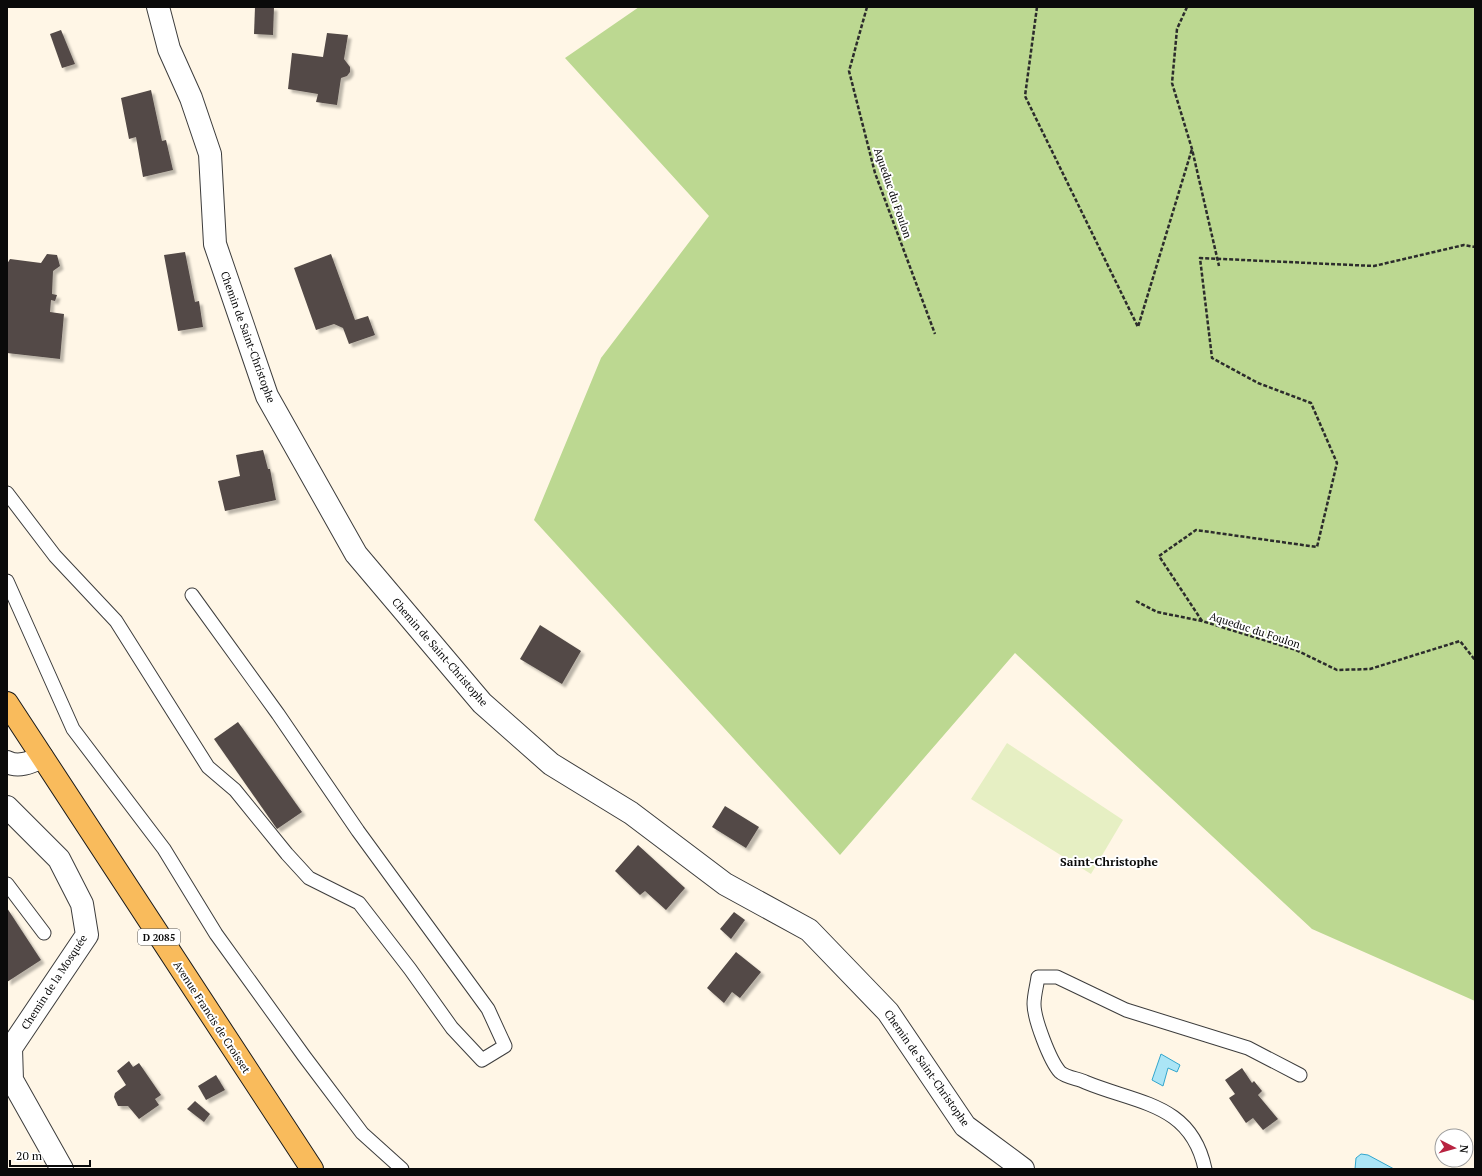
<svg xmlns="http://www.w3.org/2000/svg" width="1482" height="1176" font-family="'PT Serif',serif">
	<defs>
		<filter id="shadow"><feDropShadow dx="3.5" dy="3.5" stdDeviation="1" flood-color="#0004"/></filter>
	</defs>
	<rect width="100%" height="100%" fill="#fff6e6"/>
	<polygon fill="#bcd891" points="639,7 1475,7 1475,1001 1312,929 1015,653 840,855 534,520 601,358 709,216 565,58"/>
	<polygon fill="#e6efc3" points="1007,743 1123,820 1091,874 971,799"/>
	<g fill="#abe5f6" stroke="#32a6cd">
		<polygon points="1161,1054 1180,1065 1177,1072 1168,1068 1163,1086 1152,1080"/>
		<polygon points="1361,1154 1368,1155 1394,1169 1355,1169 1356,1158"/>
	</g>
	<g fill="#524946" filter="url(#shadow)">
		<polygon points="255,7 274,7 273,35 254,34"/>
		<polygon points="61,30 75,64 62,68 50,34"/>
		<polygon points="327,33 348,35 344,59 350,67 350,72 347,76 341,78 337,105 316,102 318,94 288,89 292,53 323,57"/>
		<polygon points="151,90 162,141 166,140 173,170 143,177 136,137 129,139 121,98"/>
		<polygon points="185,252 195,302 199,301 203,327 178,331 164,255"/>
		<polygon points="47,254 57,255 60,266 53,271 52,294 57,295 55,301 51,300 50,312 64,314 60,359 7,353 7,264 10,259 41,263"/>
		<polygon points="331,254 355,320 368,316 375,335 349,344 343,328 334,324 316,330 294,268"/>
		<polygon points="263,450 268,469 270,469 276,500 225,511 218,481 240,476 236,455"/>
		<polygon points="540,625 581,651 562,684 520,659"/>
		<polygon points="238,722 302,812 277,829 214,739"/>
		<polygon points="725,806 759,827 746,848 712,827"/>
		<polygon points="638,845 685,888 666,910 645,891 640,895 615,871"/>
		<polygon points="7,908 41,960 7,982"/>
		<polygon points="734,912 745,920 731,939 720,929"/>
		<polygon points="736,952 761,972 740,998 732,992 724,1003 707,988"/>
		<polygon points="129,1061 133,1067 139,1063 161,1095 155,1099 159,1105 139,1119 128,1106 118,1106 114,1097 115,1093 126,1085 117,1071"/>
		<polygon points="1242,1068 1252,1083 1254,1081 1262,1091 1258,1095 1278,1119 1263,1130 1253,1118 1246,1123 1229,1098 1235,1094 1225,1080"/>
		<polygon points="216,1075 225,1090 206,1100 198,1086"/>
		<polygon points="195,1101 210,1114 204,1122 187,1109"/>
	</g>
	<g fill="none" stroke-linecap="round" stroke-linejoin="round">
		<g stroke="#3d3d3d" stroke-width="15">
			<g id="lane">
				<polyline points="7,493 55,556 116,621 208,767 235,790 287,854 309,878 359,903 410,969 452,1028 482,1060 505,1046 488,1009 358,831 278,714 192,595"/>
				<polyline points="7,581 73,729 164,849 216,934 304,1056 362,1133 402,1169"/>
				<polyline points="7,884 44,933"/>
				<path d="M1205,1169C1191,1103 1138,1104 1085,1082C1079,1079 1065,1077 1060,1072C1050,1061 1034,1019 1034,1004C1034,995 1037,985 1038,977H1057L1126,1010L1248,1048L1300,1075"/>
			</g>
		</g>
		<g stroke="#3d3d3d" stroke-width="24">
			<g id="street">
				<polyline points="158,7 169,49 191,98 210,154 215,244 267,396 356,554 482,703 551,764 631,813 725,884 809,930 888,1012 965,1126 1023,1169"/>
				<path d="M7,762C19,768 31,762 42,757"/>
				<polyline points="7,807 59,859 82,904 87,935 11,1048 12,1080 62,1169"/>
			</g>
		</g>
		<g stroke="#1b1b1b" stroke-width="24">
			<polyline id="primary" points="7,703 312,1169"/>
		</g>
		<g stroke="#2c2c2c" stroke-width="2.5" stroke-dasharray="4 2" stroke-linecap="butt">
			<polyline points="867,7 849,71 875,173 935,334"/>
			<polyline points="1037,7 1025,96 1138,327 1192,149"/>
			<polyline points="1187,7 1177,29 1172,83 1192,149 1219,266"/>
			<polyline points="1136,601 1157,612 1202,621 1296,650 1337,670 1370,669 1460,641 1475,660"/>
			<polyline points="1202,621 1159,556 1196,530 1317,547 1337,463 1311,403 1258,383 1212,358 1200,258 1374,266 1464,245 1475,247"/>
		</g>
		<use href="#lane" stroke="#fff" stroke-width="13"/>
		<use href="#street" stroke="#fff" stroke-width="22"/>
		<use href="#primary" stroke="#f9bb5c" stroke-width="22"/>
	</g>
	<g text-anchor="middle" stroke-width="4" stroke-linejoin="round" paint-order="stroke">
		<rect fill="#fff" stroke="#545454" stroke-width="1" x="138" y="929" width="42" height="16" rx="3"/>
		<g font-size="10" font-weight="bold" fill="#0a0a0a">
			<text x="159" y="941">D 2085</text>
		</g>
		<g font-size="11" fill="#0a0a0a" stroke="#fff">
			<text transform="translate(893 193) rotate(71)" y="4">Aqueduc du Foulon</text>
			<text transform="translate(248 337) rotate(70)" y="4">Chemin de Saint-Christophe</text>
			<text transform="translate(1255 630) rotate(18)" y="4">Aqueduc du Foulon</text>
			<text transform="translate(440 652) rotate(49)" y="4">Chemin de Saint-Christophe</text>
			<text transform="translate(54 982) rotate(-57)" y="4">Chemin de la Mosquée</text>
			<text transform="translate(212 1017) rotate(57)" y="4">Avenue Francis de Croisset</text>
			<text transform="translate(927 1068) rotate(55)" y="4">Chemin de Saint-Christophe</text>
		</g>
		<g font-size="12" font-weight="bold" fill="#0a0a0a" stroke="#fff">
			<text x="1109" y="866">Saint-Christophe</text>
		</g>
	</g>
	<rect width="1482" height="1176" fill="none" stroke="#0a0a0a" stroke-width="16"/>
	<g transform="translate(1454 1148) rotate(96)"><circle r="19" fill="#ffffff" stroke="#9d9d9d"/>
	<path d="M0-3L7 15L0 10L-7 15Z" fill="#b82340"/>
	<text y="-6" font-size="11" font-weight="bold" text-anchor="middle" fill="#0a0a0a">N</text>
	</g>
	<path d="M10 1160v6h80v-6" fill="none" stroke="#0a0a0a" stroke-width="2"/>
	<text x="16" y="1160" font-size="12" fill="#0a0a0a" stroke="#ffffff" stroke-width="3" paint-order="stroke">20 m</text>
</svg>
